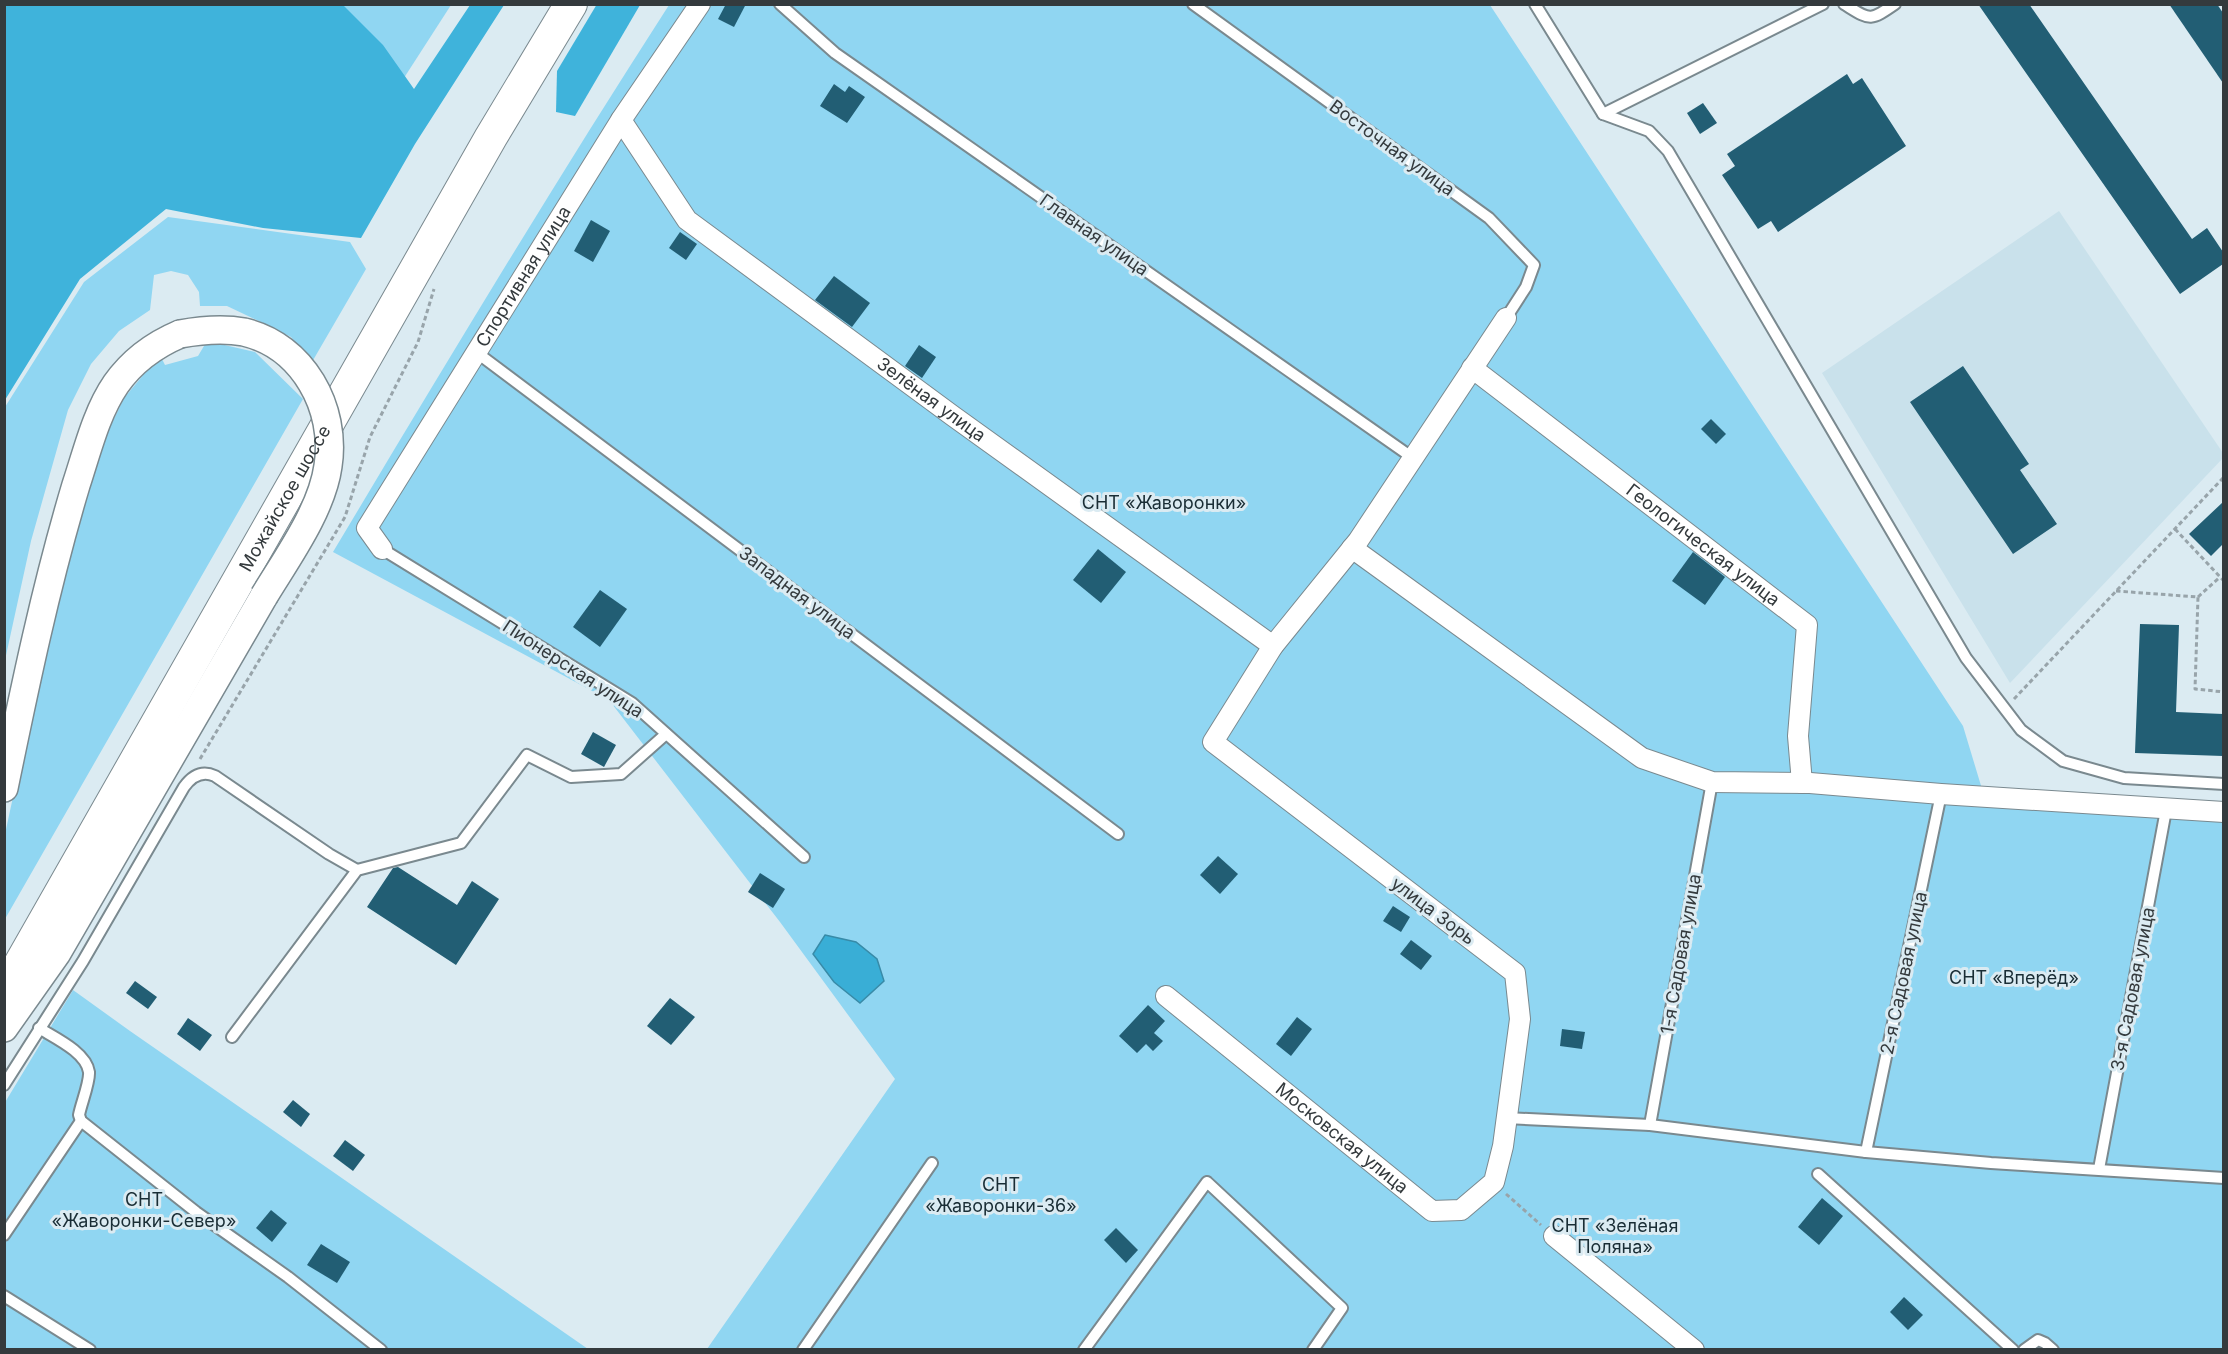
<svg xmlns="http://www.w3.org/2000/svg" width="2228" height="1354" font-family="Inter,sans-serif">
	<rect width="100%" height="100%" fill="#dbebf2"/>
	<polygon fill="#c9e1eb" points="2059,211 2223,453 2223,458 2010,683 1822,373"/>
	<g fill="#90d6f2">
		<polygon points="286,5 451,5 353,157"/>
		<path d="M669,5H1490L1963,726L1982,789L2223,805V1349H707L895,1079L780,922L609,700L333,552C443,368 553,185 669,5Z"/>
		<polygon points="168,217 350,242 366,269 312,362 291,337 263,323 227,306 200,306 199,292 188,275 171,271 154,275 150,310 119,331 91,364 68,410 31,541 5,660 5,407 84,282"/>
		<polygon points="207,341 255,352 303,399 5,919 5,834 56,598 99,450 124,398 160,355 165,365 198,356"/>
		<polygon points="73,990 130,1031 588,1349 5,1349 4,1104"/>
	</g>
	<g fill="#3fb3db">
		<polygon points="5,4 343,5 383,45 414,89 470,5 504,5 415,144 361,238 263,228 166,209 80,279 5,400"/>
		<polygon points="597,4 640,5 575,116 556,112 557,71"/>
	</g>
	<polygon fill="#39aed6" stroke="#388ba8" stroke-width="1.5" points="825,935 856,942 877,959 884,981 860,1003 834,982 813,954"/>
	<g fill="#225e74">
		<polygon points="726,4 746,4 734,27 718,19"/>
		<polygon points="1978,4 2029,4 2192,239 2207,228 2223,252 2223,264 2180,294"/>
		<polygon points="2169,4 2217,4 2223,13 2223,83"/>
		<polygon points="1847,74 1853,84 1862,78 1906,146 1778,232 1771,221 1758,229 1722,175 1735,166 1727,154"/>
		<polygon points="834,84 845,92 849,86 865,97 847,123 820,106"/>
		<polygon points="1703,103 1717,123 1700,134 1687,113"/>
		<polygon points="591,220 610,231 593,262 574,251"/>
		<polygon points="680,232 697,244 686,260 669,248"/>
		<polygon points="834,276 870,303 852,327 815,300"/>
		<polygon points="919,345 936,357 922,378 905,366"/>
		<polygon points="1963,366 2029,464 2020,470 2057,524 2013,554 1910,402"/>
		<polygon points="1711,419 1726,434 1716,444 1701,429"/>
		<polygon points="2223,502 2223,544 2211,556 2189,534"/>
		<polygon points="1098,549 1126,572 1101,603 1073,580"/>
		<polygon points="1693,552 1725,577 1705,605 1672,581"/>
		<polygon points="600,590 627,609 600,647 573,627"/>
		<polygon points="2140,624 2179,625 2176,712 2223,714 2223,756 2135,753"/>
		<polygon points="593,732 616,745 604,767 581,754"/>
		<polygon points="1218,856 1238,874 1220,894 1200,875"/>
		<polygon points="398,867 457,905 472,881 499,899 456,965 367,907 393,868"/>
		<polygon points="760,873 785,889 773,908 748,892"/>
		<polygon points="1393,906 1410,917 1401,932 1383,921"/>
		<polygon points="1411,940 1432,956 1421,970 1400,954"/>
		<polygon points="135,981 157,997 148,1009 126,993"/>
		<polygon points="670,998 695,1017 671,1045 647,1026"/>
		<polygon points="1148,1005 1165,1021 1154,1033 1163,1041 1153,1051 1146,1044 1137,1053 1119,1036"/>
		<polygon points="1297,1017 1312,1029 1291,1056 1276,1044"/>
		<polygon points="188,1018 212,1035 200,1051 177,1034"/>
		<polygon points="1562,1029 1585,1032 1582,1049 1560,1046"/>
		<polygon points="293,1100 310,1114 301,1127 283,1112"/>
		<polygon points="345,1140 365,1155 353,1171 333,1156"/>
		<polygon points="1822,1198 1843,1216 1819,1245 1798,1227"/>
		<polygon points="271,1210 287,1223 272,1242 256,1228"/>
		<polygon points="1116,1228 1138,1250 1126,1263 1104,1240"/>
		<polygon points="321,1244 350,1262 337,1283 307,1265"/>
		<polygon points="1904,1297 1923,1315 1908,1330 1890,1312"/>
	</g>
	<g fill="none" stroke-linecap="round" stroke-linejoin="round">
		<g stroke="#7a898f" stroke-width="14">
			<g id="lane">
				<polyline points="780,4 835,53 1413,458"/>
				<polyline points="1193,4 1489,218 1534,265 1526,287 1506,318"/>
				<polyline points="1535,4 1603,114 1823,4"/>
				<path d="M1844,4C1870,20 1869,22 1895,4"/>
				<polyline points="1603,114 1649,131 1668,151 1966,658 2021,730 2063,761 2124,778 2224,784"/>
				<polyline points="476,352 1118,834"/>
				<polyline points="382,549 632,703 804,857"/>
				<path d="M39,1028C55,1038 86,1052 89,1072C90,1082 81,1104 79,1115L81,1121L196,1212L288,1277L381,1350"/>
				<polyline points="232,1037 357,870 461,843 527,755 571,777 621,774 666,734"/>
				<path d="M4,1085L83,961L184,787C192,776 202,770 215,776L329,854L357,870"/>
				<polyline points="1506,1118 1650,1125 1866,1152 1991,1163 2224,1178"/>
				<polyline points="1650,1125 1712,782"/>
				<polyline points="1866,1152 1941,794"/>
				<polyline points="2099,1169 2166,810"/>
				<polyline points="1818,1174 2013,1350"/>
				<polyline points="4,1235 81,1121"/>
				<polyline points="4,1296 90,1350"/>
				<polyline points="803,1350 932,1163"/>
				<polyline points="1084,1350 1207,1182 1342,1308 1313,1350"/>
				<polyline points="2024,1350 2038,1340 2045,1343 2053,1350"/>
			</g>
		</g>
		<g stroke="#7a898f" stroke-width="22">
			<g id="street">
				<path id="s1" d="M621,120L687,220L953,416L1273,646"/>
				<path id="s2" d="M1472,368L1807,625L1798,736L1802,783"/>
				<polyline points="1352,548 1642,758 1712,782 1810,783 1941,794 2224,812"/>
				<path id="s3" d="M382,549L367,528L621,120L700,4"/>
				<path id="s4" d="M1166,996L1432,1211L1461,1210L1494,1182L1503,1146L1520,1019L1515,973L1213,742L1273,646L1358,541L1506,318"/>
				<polyline points="1554,1236 1694,1350"/>
			</g>
		</g>
		<g stroke="#7a898f" stroke-width="30">
			<g id="secondary">
				<path d="M4,788C25,686 46,585 76,485C87,452 96,413 116,384C133,360 154,345 180,334"/>
				<polyline points="4,1028 57,953 264,596"/>
			</g>
		</g>
		<g stroke="#7a898f" stroke-width="34">
			<g id="primary">
				<path id="s5" d="M4,992L491,137L571,4"/>
			</g>
		</g>
		<g stroke="#98a4aa" stroke-width="3" stroke-dasharray="4.5 3" stroke-linecap="butt">
			<polyline points="2175,529 2224,581"/>
			<polyline points="2116,591 2198,597 2195,689 2224,692"/>
			<polyline points="2198,597 2220,577"/>
			<polyline points="2014,699 2224,477"/>
			<polyline points="200,759 345,517 370,437 418,342 434,289"/>
			<polyline points="1506,1194 1541,1225"/>
		</g>
		<use href="#lane" stroke="#fff" stroke-width="10"/>
		<use href="#street" stroke="#fff" stroke-width="20"/>
		<use href="#secondary" stroke="#fff" stroke-width="27"/>
		<use href="#primary" stroke="#fff" stroke-width="32"/>
		<g stroke="#7a898f" stroke-width="30" stroke-linecap="butt">
			<path id="secondary-bridge" d="M180,334C202,330 222,328 244,332C303,346 337,408 328,466C322,510 287,558 264,596"/>
		</g>
		<use href="#secondary-bridge" stroke="#fff" stroke-width="27"/>
	</g>
	<g text-anchor="middle" stroke-width="6" stroke-linejoin="round" paint-order="stroke">
		<g font-size="18" fill="#343a3d" stroke="#dbebf2">
			<text transform="translate(1392 148) rotate(36)" y="6">Восточная улица</text>
			<text transform="translate(1094 235) rotate(35)" y="6">Главная улица</text>
			<text dy="6" stroke="none"><textPath href="#s3" startOffset="322">Спортивная улица</textPath></text>
			<text dy="6" stroke="none"><textPath href="#s1" startOffset="423">Зелёная улица</textPath></text>
			<text dy="6" stroke="none"><textPath href="#s5" startOffset="568">Можайское шоссе</textPath></text>
			<text dy="6" stroke="none"><textPath href="#s2" startOffset="291">Геологическая улица</textPath></text>
			<text transform="translate(797 593) rotate(37)" y="6">Западная улица</text>
			<text transform="translate(573 669) rotate(33)" y="6">Пионерская улица</text>
			<text transform="translate(1433 911) rotate(37)" y="6">улица Зорь</text>
			<text transform="translate(1681 954) rotate(-80)" y="6">1-я Садовая улица</text>
			<text transform="translate(1904 973) rotate(-78)" y="6">2-я Садовая улица</text>
			<text transform="translate(2133 989) rotate(-79)" y="6">3-я Садовая улица</text>
			<text dy="6" stroke="none"><textPath href="#s4" startOffset="226">Московская улица</textPath></text>
		</g>
		<g font-size="18" fill="#192d35" stroke="#dbebf2">
			<text x="1164" y="509">СНТ «Жаворонки»</text>
			<text x="2014" y="984">СНТ «Вперёд»</text>
			<text x="1001" y="1191">СНТ<tspan x="1001" dy="21">«Жаворонки-36»</tspan></text>
			<text x="144" y="1206">СНТ<tspan x="144" dy="21">«Жаворонки-Север»</tspan></text>
			<text x="1615" y="1232">СНТ «Зелёная<tspan x="1615" dy="21">Поляна»</tspan></text>
		</g>
	</g>
	<rect width="2228" height="1354" fill="none" stroke="#343a3d" stroke-width="12"/>
</svg>
